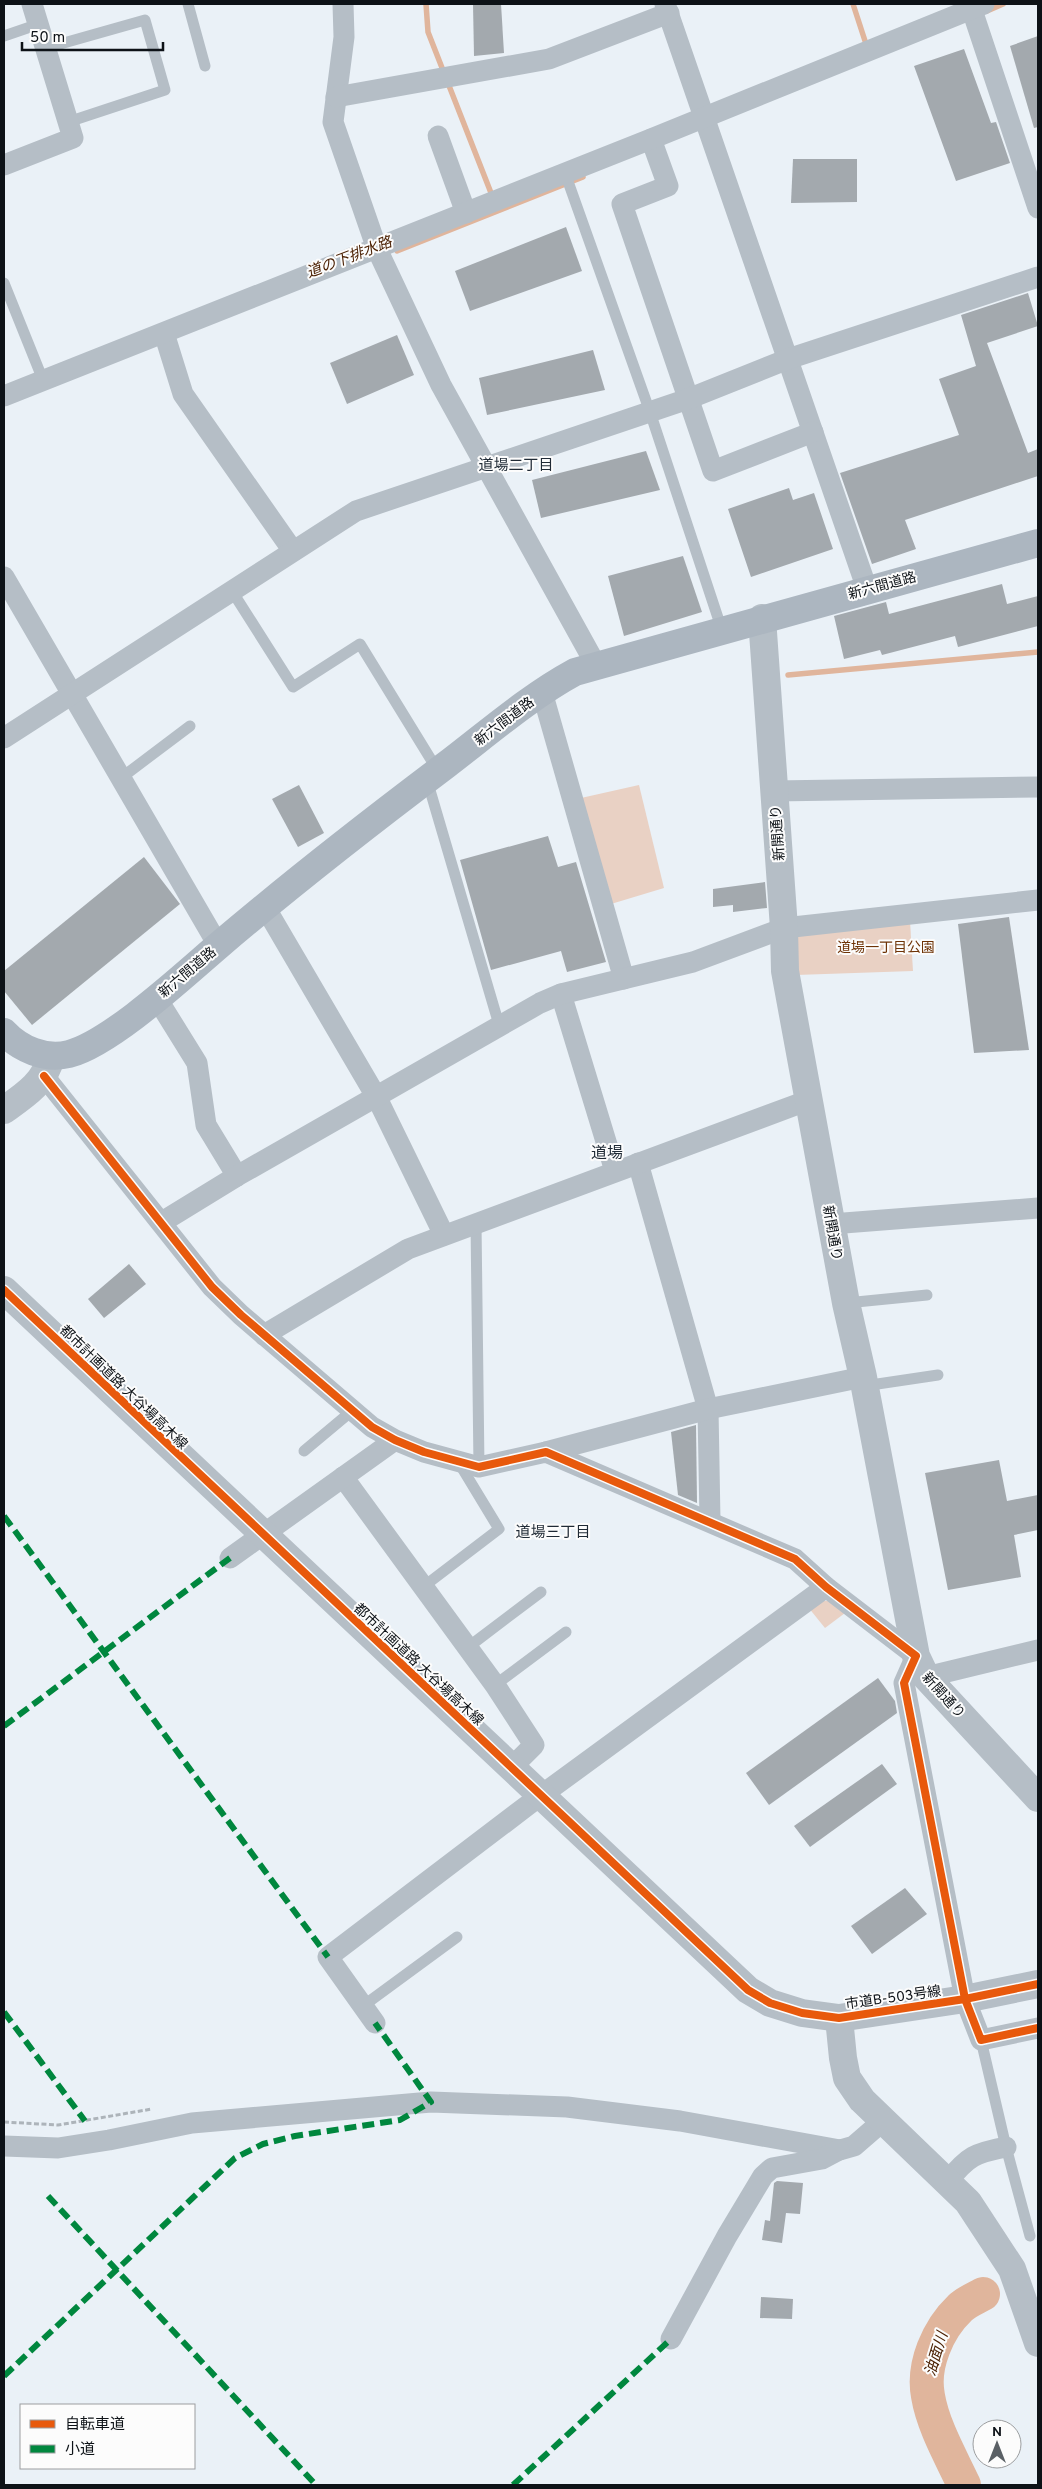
<svg xmlns="http://www.w3.org/2000/svg" width="1042" height="2489" font-family="Overpass,'Noto Sans JP',sans-serif">
	<rect width="100%" height="100%" fill="#eaf1f7"/>
	<g fill="#e9d1c4">
		<polygon points="639,785 664,888 611,904 581,798"/>
		<polygon points="910,921 913,971 796,975 795,940 805,930"/>
		<polygon points="817,1601 830,1601 849,1610 825,1628 808,1607"/>
	</g>
	<g fill="none" stroke-linecap="round" stroke-linejoin="round">
		<g stroke="#e0b59c" stroke-width="5.5">
			<polyline points="426,4 428,32 493,198"/>
			<polyline points="853,4 867,47"/>
			<polyline points="987,11 1003,4"/>
			<polyline points="397,251 583,177"/>
			<polyline points="788,675 1038,652"/>
		</g>
		<path stroke="#e0b59c" stroke-width="34" d="M964,2485C951,2457 933,2426 928,2396C922,2365 938,2329 960,2308C966,2302 976,2298 983,2294"/>
	</g>
	<g fill="#a3a9ae">
		<polygon points="473,4 501,4 504,53 474,56"/>
		<polygon points="1038,36 1038,127 1034,128 1010,46"/>
		<polygon points="964,49 991,123 996,122 1010,163 956,181 914,66"/>
		<polygon points="793,159 857,159 857,202 791,203"/>
		<polygon points="566,227 582,271 470,311 455,271"/>
		<polygon points="1028,293 1038,326 987,343 1028,453 1038,449 1038,476 905,520 916,549 872,564 840,473 959,435 939,379 976,366 961,315"/>
		<polygon points="397,335 414,375 347,404 330,363"/>
		<polygon points="593,350 605,390 487,415 479,378"/>
		<polygon points="646,451 660,490 541,518 532,480"/>
		<polygon points="789,488 793,500 814,493 833,549 751,577 728,509"/>
		<polygon points="683,556 702,612 624,636 608,576"/>
		<polygon points="1002,584 1007,604 1038,596 1038,626 958,647 955,636 882,655 880,650 844,659 834,616 886,602 889,614"/>
		<polygon points="299,785 324,833 298,847 272,799"/>
		<polygon points="548,836 558,867 576,862 606,962 567,972 561,951 491,970 460,860"/>
		<polygon points="144,857 180,904 32,1025 4,991 4,971"/>
		<polygon points="765,882 767,908 733,912 733,905 713,907 713,889"/>
		<polygon points="1009,917 1029,1050 974,1053 958,924"/>
		<polygon points="129,1264 146,1284 104,1318 88,1299"/>
		<polygon points="696,1425 697,1503 678,1495 671,1432"/>
		<polygon points="999,1460 1007,1501 1038,1495 1038,1530 1014,1535 1021,1577 948,1590 925,1473"/>
		<polygon points="878,1678 895,1701 897,1713 769,1805 746,1773"/>
		<polygon points="882,1764 897,1784 810,1847 794,1826"/>
		<polygon points="905,1888 927,1914 872,1954 851,1926"/>
		<polygon points="777,2181 803,2183 800,2214 786,2213 782,2243 762,2240 765,2220 770,2221 774,2183"/>
		<polygon points="761,2297 793,2299 792,2319 760,2318"/>
	</g>
	<g fill="none" stroke-linecap="round" stroke-linejoin="round">
		<polyline stroke="#adb4ba" stroke-width="3" stroke-dasharray="5 2.5" stroke-linecap="butt" points="4,2122 58,2125 152,2109"/>
		<g stroke="#b5bec6" stroke-width="11">
			<polyline points="188,4 205,66"/>
			<polyline points="4,36 39,24"/>
			<polyline points="46,48 145,20 165,90 68,122"/>
			<polyline points="565,173 650,412 722,630"/>
			<polyline points="4,283 43,380"/>
			<polyline points="232,591 293,687 360,644 438,771"/>
			<polyline points="121,778 190,726"/>
			<polyline points="427,780 500,1028"/>
			<polyline points="476,1223 479,1467"/>
			<polyline points="846,1303 927,1295"/>
			<polyline points="864,1386 938,1375"/>
			<polyline points="304,1451 353,1410"/>
			<polyline points="423,1587 499,1529 459,1463"/>
			<polyline points="467,1648 541,1592"/>
			<polyline points="495,1685 566,1632"/>
			<polyline points="363,2006 457,1937"/>
			<polyline points="981,2040 1006,2147 1030,2236"/>
		</g>
		<g stroke="#b5bec6" stroke-width="21">
			<polyline points="343,4 344,37 333,122 377,249 441,385 596,665"/>
			<polyline points="665,4 867,589"/>
			<polyline points="970,4 1038,208"/>
			<polyline points="336,97 549,59 669,13"/>
			<polyline points="438,136 466,213"/>
			<polyline points="651,139 668,186 622,204 713,471 813,432"/>
			<polyline points="4,165 73,138 32,4"/>
			<polyline points="164,333 183,394 293,551"/>
			<polyline points="4,396 651,139 984,4"/>
			<polyline points="4,577 218,945"/>
			<polyline points="542,692 624,979"/>
			<polyline points="4,738 356,511 688,399 788,359 1038,277"/>
			<polyline points="774,791 1038,787"/>
			<polyline points="265,907 377,1098 444,1235"/>
			<polyline points="561,994 615,1171"/>
			<polyline points="156,997 197,1063 206,1125 237,1176"/>
			<polyline points="44,1076 212,1287 241,1315 372,1427 395,1440 424,1452 479,1467 546,1452 795,1559 826,1587 916,1656 904,1683 965,1999 981,2040 1038,2028"/>
			<polyline points="638,1163 708,1409 710,1521"/>
			<polyline points="162,1222 237,1176 540,1003 561,994 693,962 784,928 1038,900"/>
			<polyline points="831,1224 1038,1208"/>
			<polyline points="264,1335 408,1249 809,1100"/>
			<polyline points="546,1452 708,1409 863,1377"/>
			<polyline points="343,1477 495,1685 534,1745 512,1767"/>
			<polyline points="230,1558 395,1440"/>
			<polyline points="926,1677 1038,1650"/>
			<polyline points="375,2023 328,1957 528,1805 826,1587"/>
			<polyline points="4,2146 58,2148 109,2140 192,2123 431,2102 567,2107 680,2121 840,2150 854,2146 884,2120"/>
			<path d="M948,2181C968,2156 975,2153 1006,2147"/>
			<polyline points="671,2339 727,2236 763,2176 772,2168 822,2159 839,2150"/>
		</g>
		<g stroke="#b5bec6" stroke-width="28">
			<polyline points="762,618 784,928 785,971 846,1303 863,1377 916,1656 926,1677 1038,1798"/>
			<path d="M4,1110C24,1096 46,1082 51,1056"/>
			<polyline points="4,1290 748,1990 770,2003 802,2013 839,2018 965,1999 1038,1984"/>
			<polyline points="839,2018 843,2058 847,2078 862,2100 968,2202 1012,2269 1038,2343"/>
		</g>
		<path stroke="#acb6c0" stroke-width="28" d="M4,1032C20,1049 45,1060 69,1054C111,1043 183,976 218,946C292,883 369,823 446,765C488,733 529,697 575,672L1038,543"/>
		<g stroke="#00873e" stroke-width="6" stroke-dasharray="12 6" stroke-linecap="butt">
			<polyline points="4,1516 328,1957"/>
			<polyline points="4,1726 230,1558"/>
			<polyline points="4,2012 85,2121"/>
			<polyline points="48,2196 316,2485"/>
			<polyline points="4,2376 235,2158 263,2144 295,2136 400,2120 431,2102 375,2023"/>
			<polyline points="513,2485 671,2339"/>
		</g>
		<g stroke="#fcfcfc" stroke-width="11">
			<g id="cycleway">
				<polyline points="44,1076 212,1287 241,1315 372,1427 395,1440 424,1452 479,1467 546,1452 795,1559 826,1587 916,1656 904,1683 965,1999 981,2040 1038,2028"/>
				<polyline points="4,1290 748,1990 770,2003 802,2013 839,2018 965,1999 1038,1984"/>
			</g>
		</g>
		<use href="#cycleway" stroke="#e8590c" stroke-width="8"/>
	</g>
	<g text-anchor="middle" stroke-width="4" stroke-linejoin="round" paint-order="stroke">
		<g font-size="14" fill="#0d1217" stroke="#fcfcfc">
			<text transform="translate(882 585) rotate(-15)" y="5">新六間道路</text>
			<text transform="translate(504 721) rotate(-37)" y="5">新六間道路</text>
			<text transform="translate(777 833) rotate(-94)" y="5">新開通り</text>
			<text transform="translate(187 972) rotate(-40)" y="5">新六間道路</text>
			<text transform="translate(833 1233) rotate(80)" y="5">新開通り</text>
			<text transform="translate(124 1387) rotate(44)" y="5">都市計画道路 大谷場高木線</text>
			<text transform="translate(419 1664) rotate(43)" y="5">都市計画道路 大谷場高木線</text>
			<text transform="translate(944 1695) rotate(48)" y="5">新開通り</text>
			<text transform="translate(893 1997) rotate(-8)" y="5">市道B-503号線</text>
		</g>
		<g font-size="14" fill="#6e3306" stroke="#fcfcfc">
			<text x="886" y="952">道場一丁目公園</text>
		</g>
		<g font-size="15" font-style="italic" fill="#4c2205" stroke="#fcfcfc">
			<text transform="translate(349 257) rotate(-21)" y="5">道の下排水路</text>
			<text transform="translate(936 2354) rotate(-73)" y="5">油面川</text>
		</g>
		<g font-size="15" fill="#1f2a35" stroke="#fcfcfc">
			<text x="516" y="470">道場二丁目</text>
			<text x="553" y="1537">道場三丁目</text>
		</g>
		<g font-size="16" fill="#1f2a35" stroke="#fcfcfc">
			<text x="607" y="1158">道場</text>
		</g>
	</g>
	<rect width="1042" height="2489" fill="none" stroke="#0d1217" stroke-width="10"/>
	<rect x="20" y="2404" width="175" height="65" fill="#fcfcfc" stroke="#9c9ea0"/>
	<rect x="30" y="2420" width="25" height="8" fill="#e8590c" stroke="#9c9ea0"/>
	<text x="65" y="2429" font-size="15" fill="#0d1217">自転車道</text>
	<rect x="30" y="2445" width="25" height="8" fill="#00873e" stroke="#9c9ea0"/>
	<text x="65" y="2454" font-size="15" fill="#0d1217">小道</text>
	<g transform="translate(997 2444)"><circle r="24" fill="#fcfcfc" stroke="#9c9ea0"/>
	<path d="M0-4L9 19L0 12L-9 19Z" fill="#5a6065"/>
	<text y="-8" font-size="14" font-weight="bold" text-anchor="middle" fill="#0d1217">N</text>
	</g>
	<path d="M22 42v8h141v-8" fill="none" stroke="#0d1217" stroke-width="2.5"/>
	<text x="30" y="42" font-size="15" fill="#0d1217" stroke="#fcfcfc" stroke-width="4" paint-order="stroke">50 m</text>
</svg>
